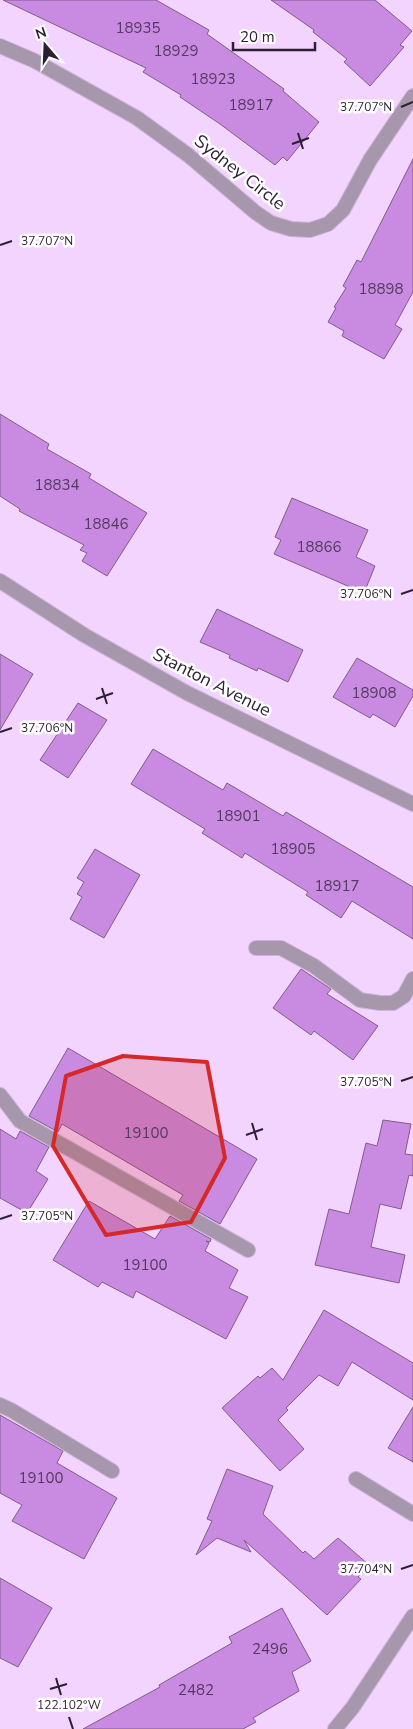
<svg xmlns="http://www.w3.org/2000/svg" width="413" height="1729" font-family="'Nunito Sans',sans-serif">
	<rect width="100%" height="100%" fill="#f2d4fe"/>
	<g fill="#c98be1" stroke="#7e5d8b">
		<polygon points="3,0 156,0 209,30 207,34 284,89 283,91 319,122 287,161 283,157 275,165 220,124 180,97 181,95 143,72 146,68"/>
		<polygon points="271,0 375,0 412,31 400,45 404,47 370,86 344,62 347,59 313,32 314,30"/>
		<polygon points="413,159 413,292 395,325 402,329 384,359 342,336 344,331 328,322 336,308 334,307 346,288 343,286 357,260 361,262"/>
		<polygon points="0,414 49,444 47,449 91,474 89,478 147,513 107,576 82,561 87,553 80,550 84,545 19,511 20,509 0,496"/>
		<polygon points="292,498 368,530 356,557 375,566 364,593 274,554 281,540 275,537"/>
		<polygon points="217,609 303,650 288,682 258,668 257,671 229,658 230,655 200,642"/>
		<polygon points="0,654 33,674 0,730"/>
		<polygon points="357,658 413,690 413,696 395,727 373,714 370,718 333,697"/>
		<polygon points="78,703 107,720 68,778 40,760"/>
		<polygon points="153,749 223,790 227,783 283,816 286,812 413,887 413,939 352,901 341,918 306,895 308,892 245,853 242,858 202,833 205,829 131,784"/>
		<polygon points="95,849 140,875 104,938 70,919 82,897 77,894 84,882 77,878"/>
		<polygon points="301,969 331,989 327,994 378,1026 353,1060 314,1031 311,1035 273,1008"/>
		<polygon points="68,1048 257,1159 220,1224 179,1201 183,1195 62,1124 58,1132 29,1116"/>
		<polygon points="383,1120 411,1124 405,1154 413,1155 413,1176 409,1175 401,1209 380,1204 371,1247 405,1255 399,1283 315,1265 329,1209 349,1214 366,1143 377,1146"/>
		<polygon points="0,1129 16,1139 20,1131 49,1147 36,1171 48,1179 27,1213 0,1198"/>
		<polygon points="89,1201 155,1239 170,1216 211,1239 210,1242 206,1241 209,1243 205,1251 238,1270 229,1288 248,1297 226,1339 136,1291 133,1298 102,1282 98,1287 53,1260"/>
		<polygon points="324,1310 413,1363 413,1400 352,1362 338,1386 319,1375 286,1408 288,1410 278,1420 304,1449 280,1471 222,1408 258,1376 260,1378 272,1368 283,1380"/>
		<polygon points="413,1407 413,1462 388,1448"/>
		<polygon points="0,1415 63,1451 57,1463 117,1498 84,1559 12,1521 22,1505 0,1493"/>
		<polygon points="227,1469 273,1486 263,1514 303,1553 305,1551 314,1559 338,1538 369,1565 358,1577 361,1579 327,1615 244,1540 251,1552 217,1538 196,1555 212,1521 207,1519"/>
		<polygon points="0,1578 52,1608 18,1667 0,1658"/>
		<polygon points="282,1608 311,1661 292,1672 299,1691 253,1718 256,1722 243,1729 83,1729 160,1687 159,1685 232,1643 229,1637"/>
	</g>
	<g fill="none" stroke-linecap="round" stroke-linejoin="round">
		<g stroke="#ceb3d9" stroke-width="16">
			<g id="service">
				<polyline points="256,948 281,948 314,966 360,1000 380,1003 393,1003 404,996 413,979"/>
				<polyline points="0,1095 20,1121 248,1250"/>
				<polyline points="0,1405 11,1410 112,1471"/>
			</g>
		</g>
		<g stroke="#ceb3d9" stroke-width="16">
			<g id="minor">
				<polyline points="0,46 35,61 137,118 188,155 255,212 271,223 291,229 310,230 328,224 343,210 370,160 413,96"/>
				<polyline points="356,1479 413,1514"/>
				<polyline points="335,1729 353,1707 413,1616"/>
			</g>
		</g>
		<g stroke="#ceb3d9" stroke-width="16">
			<polyline id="tertiary" points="0,581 84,635 187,693 413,804"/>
		</g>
		<use href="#service" stroke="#a697ac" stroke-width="14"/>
		<use href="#minor" stroke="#a697ac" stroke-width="14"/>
		<use href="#tertiary" stroke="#a697ac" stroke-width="14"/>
	</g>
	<path fill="#d62828" fill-opacity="0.2" stroke="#d62828" stroke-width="4" stroke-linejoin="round" d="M123,1056L207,1062L225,1158L191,1222L106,1235L53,1146L66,1076Z"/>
	<path fill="none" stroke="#2c1f32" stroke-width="2" d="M401,107L413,102M298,133L303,149M292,144L309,138M0,245L12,241M401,594L413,590M102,688L107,704M96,699L113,693M0,732L12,728M401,1081L413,1077M252,1123L257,1140M246,1135L263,1129M0,1219L12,1215M401,1569L413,1565M56,1678L61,1695M50,1689L67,1684M69,1717L73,1729"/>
	<g text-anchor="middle" stroke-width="5" stroke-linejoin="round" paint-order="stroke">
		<g font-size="15" fill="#533a5e">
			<text x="138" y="33">18935</text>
			<text x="176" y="56">18929</text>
			<text x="213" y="84">18923</text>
			<text x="251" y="110">18917</text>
			<text x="381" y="294">18898</text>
			<text x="57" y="490">18834</text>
			<text x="106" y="529">18846</text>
			<text x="319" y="552">18866</text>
			<text x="374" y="698">18908</text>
			<text x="238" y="821">18901</text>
			<text x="293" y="854">18905</text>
			<text x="337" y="891">18917</text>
			<text x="146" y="1138">19100</text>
			<text x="145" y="1270">19100</text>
			<text x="41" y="1483">19100</text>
			<text x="270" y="1654">2496</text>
			<text x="196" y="1695">2482</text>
		</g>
		<g font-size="18" fill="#2c1f32" stroke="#fff">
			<text transform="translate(240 172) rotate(38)" y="6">Sydney Circle</text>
			<text transform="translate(212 682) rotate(27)" y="6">Stanton Avenue</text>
		</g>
	</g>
	<g font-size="12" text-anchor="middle" fill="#2c1f32" stroke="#fff" stroke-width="5" stroke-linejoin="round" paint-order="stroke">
		<text x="366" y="111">37.707°N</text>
		<text x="47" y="245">37.707°N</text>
		<text x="366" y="598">37.706°N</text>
		<text x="47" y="732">37.706°N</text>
		<text x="366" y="1086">37.705°N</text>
		<text x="47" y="1220">37.705°N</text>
		<text x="366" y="1573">37.704°N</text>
		<text x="69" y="1709">122.102°W</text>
	</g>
	<g transform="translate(45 45) rotate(341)" stroke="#ffffff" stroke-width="4" paint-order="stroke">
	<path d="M0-4L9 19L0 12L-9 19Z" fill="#2c1f32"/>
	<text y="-8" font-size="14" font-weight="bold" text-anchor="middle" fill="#2c1f32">N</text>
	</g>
	<path d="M233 42v8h82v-8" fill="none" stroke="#2c1f32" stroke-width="2.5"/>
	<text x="240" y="42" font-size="15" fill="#2c1f32" stroke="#ffffff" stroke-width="4" paint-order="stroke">20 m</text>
</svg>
